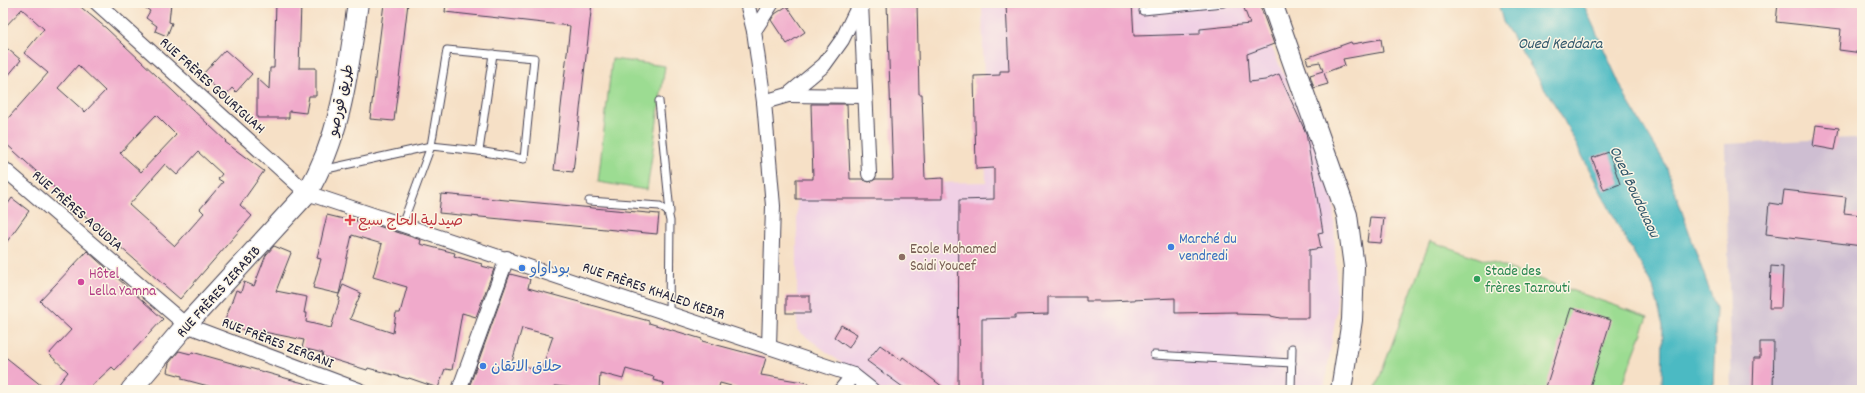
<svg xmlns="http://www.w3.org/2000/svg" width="1865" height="393" font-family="Dekko,'Playpen Sans Arabic',sans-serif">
	<rect width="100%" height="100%" fill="#fcf5e5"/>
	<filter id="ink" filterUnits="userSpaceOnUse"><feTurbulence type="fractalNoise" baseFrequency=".025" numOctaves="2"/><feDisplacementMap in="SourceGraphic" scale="8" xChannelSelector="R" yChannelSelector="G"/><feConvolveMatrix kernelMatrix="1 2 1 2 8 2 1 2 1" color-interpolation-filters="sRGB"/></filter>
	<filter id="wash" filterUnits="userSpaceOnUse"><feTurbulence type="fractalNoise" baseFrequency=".012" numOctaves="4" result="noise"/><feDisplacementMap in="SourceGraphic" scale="16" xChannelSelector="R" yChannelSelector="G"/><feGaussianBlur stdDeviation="0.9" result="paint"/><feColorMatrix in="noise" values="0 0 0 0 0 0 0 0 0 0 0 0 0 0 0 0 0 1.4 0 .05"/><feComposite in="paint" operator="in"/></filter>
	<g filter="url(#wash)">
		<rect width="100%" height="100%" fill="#f6e0c6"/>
		<polygon fill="#f0d0e5" points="982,3 1252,3 1333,185 1337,309 1324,390 878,390 797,330 797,185 986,182"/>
		<polygon fill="#cebed2" points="1854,138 1862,140 1862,390 1732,390 1725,144"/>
		<g fill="#9cdc92" stroke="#5f7f66">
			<polygon points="612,59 665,66 647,190 598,182"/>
			<polygon points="1430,241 1648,317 1620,390 1375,390"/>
		</g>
		<polygon fill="#4cbac3" stroke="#376e7f" points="1498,3 1583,3 1626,98 1665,163 1716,309 1713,390 1662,390 1663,326 1653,286 1620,229 1560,113 1503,22"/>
		<g id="blocks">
			<g fill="#f0aacb" fill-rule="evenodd">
				<path d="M3,3H76L106,28L226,141L225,142L264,171L240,205L252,216L180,299L104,233L3,141V124L48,73L24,53L44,29L22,9L3,29ZM78,65L105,91L85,112L58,88ZM156,115L176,135L141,172L120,153ZM198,152L222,174L218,179L223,182L200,209L204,213L175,246L129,205L165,164L177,175Z"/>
				<polygon points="138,3 171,3 169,22 172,23 167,36 155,31 157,26 146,18 150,11"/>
				<polygon points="276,3 301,3 299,68 316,68 316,96 309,96 306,113 289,111 289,118 257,118 257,78 269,89 270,68 274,68"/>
				<polygon points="384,3 408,3 394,121 370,119"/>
				<polygon points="446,3 592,3 573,172 554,170 570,26 445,12"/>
				<polygon points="887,3 917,3 919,94 922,94 925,179 943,178 943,199 796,199 796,179 813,179 811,104 847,104 850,179 862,179 869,182 876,179 893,179"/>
				<polygon points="1006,3 1026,3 1026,5 1060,3 1132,3 1134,36 1200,34 1200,29 1250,24 1242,3 1259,3 1274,44 1247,54 1249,82 1265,80 1279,74 1306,133 1323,232 1318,233 1321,248 1309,250 1309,318 1280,318 1271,316 1271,315 1236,314 1236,312 1175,313 1175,298 1109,301 1086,301 1086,297 1048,297 1048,314 1015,315 1015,318 982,319 982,390 958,390 959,200 994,199 994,168 976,169 974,76 1000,75 1000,71 1009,71"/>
				<polygon points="1778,3 1862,3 1862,53 1839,50 1841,29 1776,22"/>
				<polygon points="787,6 805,32 787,44 771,20 775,14"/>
				<polygon points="1381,39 1383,52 1343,59 1345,65 1324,73 1328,84 1314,88 1310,75 1323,71 1320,62 1308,64 1306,58 1351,42 1352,44"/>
				<polygon points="3,45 21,60 3,82"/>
				<polygon points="225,50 252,74 236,92 232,88 225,96 202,75"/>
				<polygon points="1816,125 1839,128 1835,150 1813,146"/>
				<polygon points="1609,152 1620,184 1604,190 1592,158"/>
				<polygon points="1784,190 1846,197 1844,213 1862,215 1862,246 1766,234 1769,203 1782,205"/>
				<polygon points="441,194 659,214 657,234 439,213"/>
				<polygon points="12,198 29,211 3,247 3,211"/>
				<polygon points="327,215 356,222 357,219 421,240 420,244 455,253 454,256 482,264 481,266 494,269 476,317 462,313 452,370 445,369 438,388 409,378 408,379 368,368 367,370 322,356 323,353 302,348 304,340 259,331 258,335 224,323 236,290 241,292 244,282 254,286 266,255 274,246 291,253 276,291 307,297 304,313 307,313 306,322 331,328 340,298 338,297 343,285 361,293 350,319 393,333 396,313 400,313 407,287 373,277 382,244 352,235 339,294 313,288 321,259 317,258"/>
				<polygon points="1370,217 1384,218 1381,243 1367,242"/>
				<polygon points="87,251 163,319 115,370 112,367 87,390 54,390 68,372 49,354 71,330 40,301"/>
				<polygon points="1771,266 1783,267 1781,308 1769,308"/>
				<path d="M510,274L530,279L528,288L649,321V323L702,339V341L766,358L761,375L809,383V390H746L720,383L718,390H662L664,383L653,380L654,377L626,369L623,379L600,373L599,390L554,386L553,390H468ZM522,328L553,336L541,371L512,362Z"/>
				<rect x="786" y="296" width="24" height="17"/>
				<polygon points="1571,308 1611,320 1589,390 1545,390"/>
				<polygon points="841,325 857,334 849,348 834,337"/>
				<polygon points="1760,342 1774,342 1773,390 1753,389 1754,358 1760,358"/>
				<polygon points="880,345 901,360 903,357 947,390 907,390 867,361"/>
				<polygon points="179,351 191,354 192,352 314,386 313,390 223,390 182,379 182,376 167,372 169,363"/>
				<polygon points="3,355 47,390 3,390"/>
			</g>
		</g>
	</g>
	<g filter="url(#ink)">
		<use href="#blocks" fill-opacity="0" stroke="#423e50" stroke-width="1"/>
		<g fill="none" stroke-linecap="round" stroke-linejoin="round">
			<g stroke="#423e50" stroke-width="9">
				<g id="lane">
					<polyline points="1143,11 1223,3"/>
					<polyline points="659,101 670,212 668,212"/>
					<polyline points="479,151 493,54"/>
					<polyline points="322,170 431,146 479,151 524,159 534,58 447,50 431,146 402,225"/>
					<polyline points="589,201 660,206 668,212 670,221 669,313"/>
					<polyline points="1154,355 1292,363"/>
					<polyline points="1291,390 1292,348"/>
				</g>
			</g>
			<g stroke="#423e50" stroke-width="16">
				<g id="street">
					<polyline points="97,3 307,193 853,375 872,390"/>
					<polyline points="747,3 754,31 764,102 773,206 769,347"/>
					<polyline points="861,3 869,174"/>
					<polyline points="754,31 772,3"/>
					<polyline points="788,95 865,96"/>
					<polyline points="764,102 788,95 824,65 842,40 860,3"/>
					<polyline points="3,168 186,325 359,390"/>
					<polyline points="459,390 507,258"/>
					<polyline points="841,390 853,375"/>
				</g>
			</g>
			<g stroke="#423e50" stroke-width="22">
				<g id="secondary">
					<polyline points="1272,3 1347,215 1354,267 1352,320 1341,390"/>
					<path d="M131,390L186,325L307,193C342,134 348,70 358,3"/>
				</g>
			</g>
			<use href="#lane" stroke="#fff" stroke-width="7"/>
			<use href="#street" stroke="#fff" stroke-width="14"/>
			<use href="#secondary" stroke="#fff" stroke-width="20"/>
		</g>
	</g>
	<path fill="#e0444e" stroke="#fcf5e5" stroke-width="1.5" d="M348 214h4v4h4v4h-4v4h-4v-4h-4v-4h4z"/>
	<g fill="#3f7fe0" stroke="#fcf5e5" stroke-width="1.5">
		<circle cx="1171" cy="247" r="4"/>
		<circle cx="522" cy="268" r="4"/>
		<circle cx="483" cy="366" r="4"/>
	</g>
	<circle fill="#8d6e63" stroke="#fcf5e5" stroke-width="1.5" cx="902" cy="257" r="4"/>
	<circle fill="#2e9e5b" stroke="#fcf5e5" stroke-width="1.5" cx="1477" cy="279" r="4"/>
	<circle fill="#d1479c" stroke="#fcf5e5" stroke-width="1.5" cx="81" cy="282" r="4"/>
	<g text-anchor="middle" stroke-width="3" stroke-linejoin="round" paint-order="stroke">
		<g font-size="15" fill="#22223b" stroke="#fcf5e5">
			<text transform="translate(213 85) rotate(42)" y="5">RUE FRÈRES GOURIGUAH</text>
			<text transform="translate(340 100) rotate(-77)" y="5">طريق قورصو</text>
			<text transform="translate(78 210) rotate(41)" y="5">RUE FRÈRES AOUDIA</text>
			<text transform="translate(654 290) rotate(19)" y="5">RUE FRÈRES KHALED KEBIR</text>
			<text transform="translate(218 291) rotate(-48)" y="5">RUE FRÈRES ZERABIB</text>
			<text transform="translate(278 342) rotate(21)" y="5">RUE FRÈRES ZERGANI</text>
		</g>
		<g font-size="15" fill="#be3a42" stroke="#fcf5e5" text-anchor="start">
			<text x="358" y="225">صيدلية الحاج سبع</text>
		</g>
		<g font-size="15" fill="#366cbe" stroke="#fcf5e5" text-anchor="start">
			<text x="1179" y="243">Marché du<tspan x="1179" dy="17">vendredi</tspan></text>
			<text x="530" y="273">بوداواو</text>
			<text x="491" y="371">حلاق الاتقان</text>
		</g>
		<g font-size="15" fill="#785e54" stroke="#fcf5e5" text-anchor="start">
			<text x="910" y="253">Ecole Mohamed<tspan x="910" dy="17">Saidi Youcef</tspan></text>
		</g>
		<g font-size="15" fill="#27864d" stroke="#fcf5e5" text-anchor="start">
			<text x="1485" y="275">Stade des<tspan x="1485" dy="17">frères Tazrouti</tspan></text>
		</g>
		<g font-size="15" fill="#b23c85" stroke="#fcf5e5" text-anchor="start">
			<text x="89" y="278">Hôtel<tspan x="89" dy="17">Lella Yamna</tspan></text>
		</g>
		<g font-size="16" font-style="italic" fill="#31576b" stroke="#fcf5e5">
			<text x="1560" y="48">Oued Keddara</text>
			<text transform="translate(1636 191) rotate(65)" y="6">Oued Boudouaou</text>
		</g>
	</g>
	<rect width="1865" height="393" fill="none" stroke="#fcf5e5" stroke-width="16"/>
</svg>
